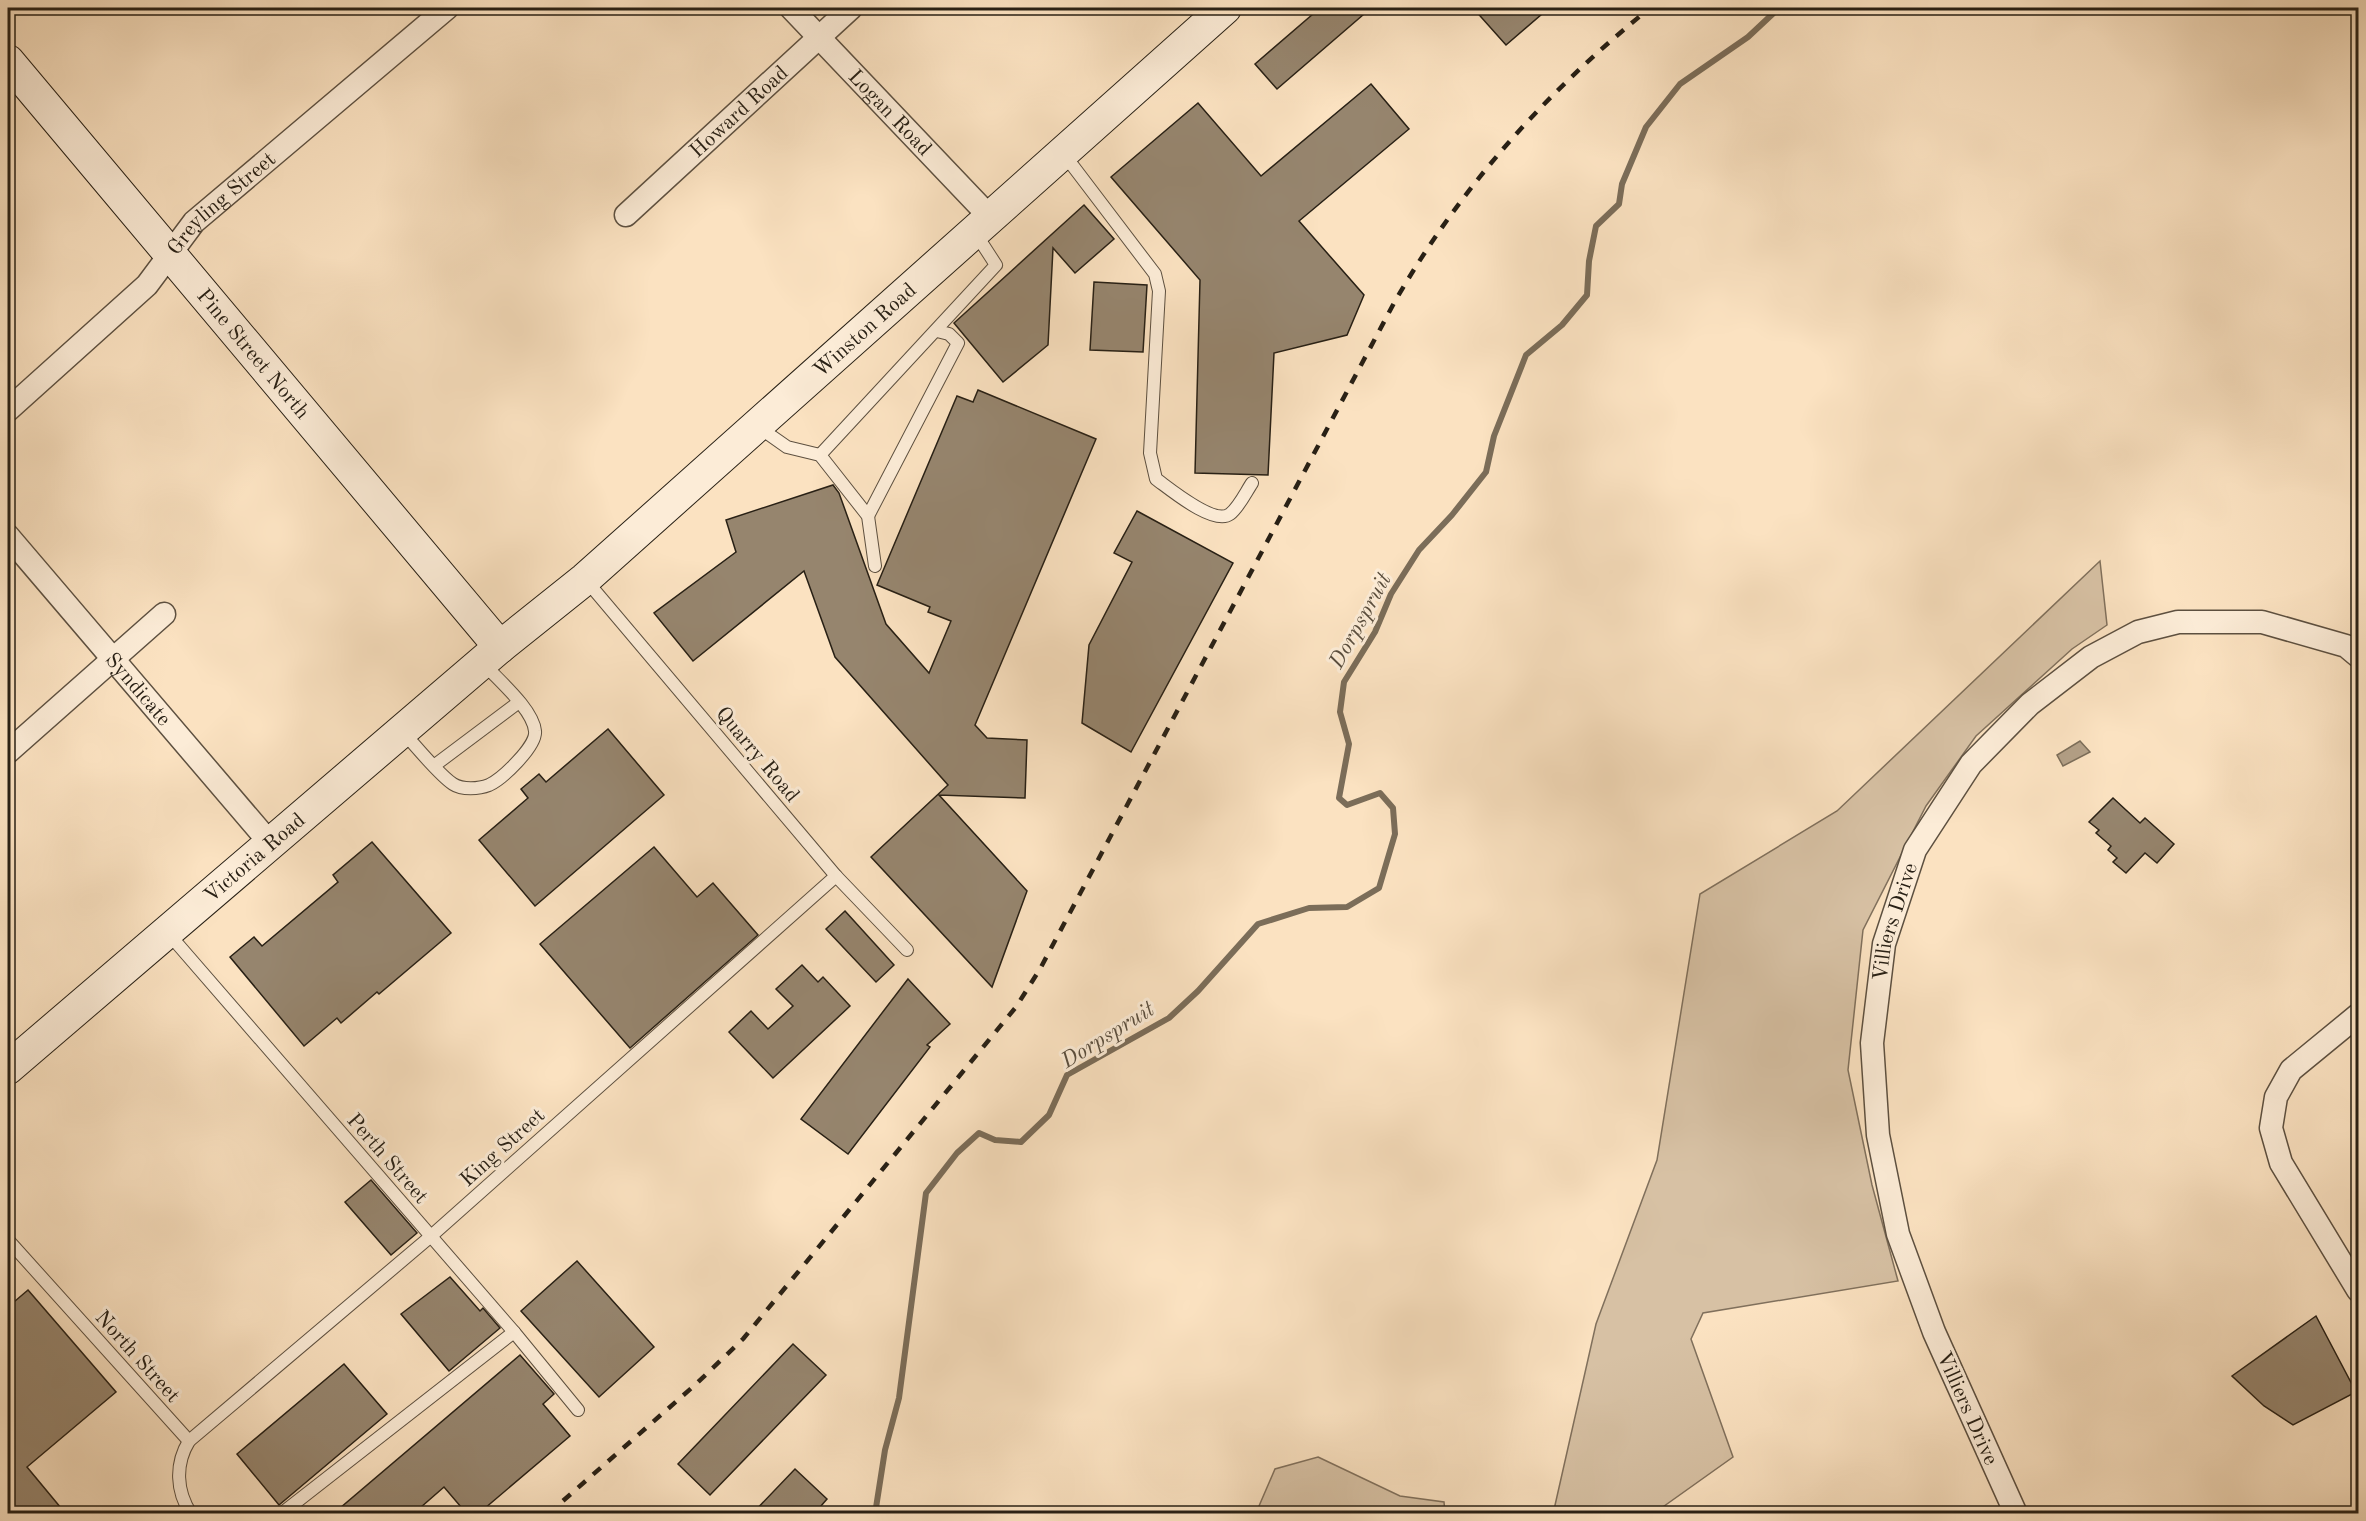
<svg xmlns="http://www.w3.org/2000/svg" width="2366" height="1521" font-family="'Old Standard TT',serif">
	<rect width="100%" height="100%" fill="#fbe2c1"/>
	<filter id="stains"><feTurbulence type="fractalNoise" baseFrequency=".00333" numOctaves="4"/><feColorMatrix values="0 0 0 0 .2 0 0 0 0 .09 0 0 0 0 .02 0 0 0 .5 -.17"/></filter>
	<radialGradient id="worn" r=".72"><stop offset=".6" stop-color="#630" stop-opacity="0"/><stop offset="1" stop-color="#630" stop-opacity=".3"/></radialGradient>
	<g fill="#d7c1a4" stroke="#80705c" stroke-width="1.5">
		<polygon points="2100,561 2107,625 2072,649 1976,736 1926,806 1863,930 1848,1070 1872,1185 1898,1281 1703,1313 1691,1339 1733,1457 1660,1509 1657,1513 1553,1514 1596,1324 1657,1160 1700,894 1837,811"/>
		<polygon points="1318,1457 1400,1496 1444,1502 1445,1513 1256,1513 1275,1469"/>
	</g>
	<polygon fill="#b3a087" stroke="#7b6d59" stroke-width="1.5" points="2080,741 2090,752 2063,766 2057,755"/>
	<g fill="none" stroke-linecap="round" stroke-linejoin="round">
		<polyline stroke="#7b6d59" stroke-width="6" points="875,1514 885,1450 899,1398 926,1193 957,1153 979,1133 995,1140 1021,1142 1049,1115 1067,1075 1169,1018 1198,991 1258,924 1309,908 1347,907 1379,888 1395,834 1393,808 1380,793 1347,805 1339,798 1349,744 1340,712 1344,682 1375,632 1391,594 1419,550 1452,515 1486,472 1494,436 1526,355 1562,325 1587,295 1589,261 1596,226 1619,204 1622,184 1646,127 1680,84 1748,37 1779,8"/>
	</g>
	<g fill="#96856e" stroke="#282015" stroke-width="1.5">
		<polygon points="1320,8 1371,8 1277,89 1255,64"/>
		<polygon points="1473,8 1549,8 1506,45"/>
		<polygon points="1371,84 1409,129 1299,221 1364,295 1347,335 1274,353 1268,475 1195,473 1200,280 1111,177 1198,103 1261,176"/>
		<polygon points="1084,205 1114,239 1075,273 1053,248 1048,345 1003,382 954,323"/>
		<polygon points="1094,282 1147,285 1143,352 1090,350"/>
		<polygon points="978,390 1096,439 975,725 987,738 1027,740 1025,798 939,795 1027,891 992,987 871,857 948,785 835,657 804,571 693,661 654,613 736,552 726,520 833,485 839,493 886,624 929,673 951,621 928,612 930,607 877,585 957,396 973,402"/>
		<polygon points="1137,511 1233,563 1131,752 1082,723 1089,645 1132,562 1114,553"/>
		<polygon points="608,729 664,795 535,906 479,840 528,798 521,789 539,774 546,782"/>
		<polygon points="2113,798 2140,823 2145,818 2174,844 2157,863 2145,853 2126,873 2113,862 2117,858 2108,850 2111,846 2096,833 2099,830 2089,822"/>
		<polygon points="372,842 451,933 379,994 377,992 341,1023 337,1018 304,1046 230,957 254,937 262,946 338,882 333,875"/>
		<polygon points="654,847 697,897 713,883 758,935 630,1048 540,944"/>
		<polygon points="845,911 894,965 876,982 826,929"/>
		<polygon points="802,965 818,982 823,977 850,1006 773,1078 729,1032 751,1011 768,1029 793,1006 776,989"/>
		<polygon points="908,979 950,1024 927,1045 930,1047 848,1154 801,1119"/>
		<polygon points="371,1180 417,1233 391,1255 345,1202"/>
		<polygon points="577,1261 654,1347 599,1397 521,1311"/>
		<polygon points="450,1277 480,1311 483,1308 500,1328 449,1371 401,1314"/>
		<polygon points="28,1290 116,1392 27,1467 66,1514 8,1514 8,1307"/>
		<polygon points="2316,1316 2356,1392 2293,1425 2264,1406 2232,1376"/>
		<polygon points="793,1344 826,1375 710,1495 678,1464"/>
		<polygon points="520,1355 554,1394 543,1404 570,1436 478,1514 467,1514 444,1487 413,1514 333,1514"/>
		<polygon points="344,1364 387,1414 279,1505 237,1454"/>
		<polygon points="795,1469 827,1499 814,1514 752,1514"/>
	</g>
	<g fill="none" stroke-linecap="round" stroke-linejoin="round">
		<g stroke="#5d5040" stroke-width="14">
			<g id="lane">
				<path d="M1063,153L1155,274L1159,291L1150,453L1156,479C1170,489 1214,526 1230,514C1239,507 1246,492 1252,483"/>
				<polyline points="757,426 787,447 820,455 868,516 875,566"/>
				<polyline points="820,455 996,265 974,231"/>
				<polyline points="868,516 958,343 949,334 937,331"/>
				<polyline points="585,579 836,876 907,950"/>
				<path d="M402,731C415,745 439,775 453,784C462,790 479,789 489,785C502,779 537,746 535,731C533,709 498,680 483,663"/>
				<polyline points="435,765 519,702"/>
				<polyline points="168,933 514,1332 578,1410"/>
				<polyline points="8,1240 189,1441"/>
				<path d="M191,1514C176,1491 175,1464 189,1441L430,1237L836,876"/>
				<polyline points="281,1514 514,1332"/>
			</g>
		</g>
		<g stroke="#5d5040" stroke-width="25">
			<g id="street">
				<path id="s1" d="M791,8L989,216"/>
				<path id="s2" d="M626,215L851,8"/>
				<path id="s3" d="M8,410L147,285L194,222L447,8"/>
				<path id="s4" d="M8,536L270,843"/>
				<polyline points="8,752 164,614"/>
				<polyline points="2358,1015 2291,1070 2276,1097 2271,1128 2281,1163 2358,1290"/>
				<path id="s5" d="M2016,1514L1934,1332L1898,1234L1878,1135L1872,1043L1884,944L1915,850L1971,764L2030,704L2091,657L2138,632L2178,622H2262L2346,646L2358,656"/>
			</g>
		</g>
		<g stroke="#282015" stroke-width="34">
			<g id="secondary">
				<path id="s6" d="M8,61L500,647"/>
				<path id="s7" d="M8,1068L500,647L585,579L1225,8"/>
			</g>
		</g>
		<use href="#lane" stroke="#fcecd7" stroke-width="12"/>
		<use href="#street" stroke="#fcecd7" stroke-width="22"/>
		<use href="#secondary" stroke="#fcecd7" stroke-width="32"/>
		<path stroke="#282015" stroke-width="4.5" stroke-dasharray="10 10" stroke-linecap="butt" d="M548,1514L695,1385L743,1339L1016,1007L1040,969L1394,303C1461,186 1546,92 1650,8"/>
	</g>
	<g text-anchor="middle" stroke-width="6" stroke-linejoin="round" paint-order="stroke">
		<g font-size="21" fill="#282015" stroke="#fcecd7">
			<text dy="7" stroke="none"><textPath href="#s2" startOffset="153">Howard Road</textPath></text>
			<text dy="7" stroke="none"><textPath href="#s1" startOffset="144">Logan Road</textPath></text>
			<text dy="7" stroke="none"><textPath href="#s3" startOffset="298">Greyling Street</textPath></text>
			<text dy="7" stroke="none"><textPath href="#s7" startOffset="1131">Winston Road</textPath></text>
			<text dy="7" stroke="none"><textPath href="#s6" startOffset="382">Pine Street North</textPath></text>
			<text dy="7" stroke="none"><textPath href="#s4" startOffset="201">Syndicate</textPath></text>
			<text transform="translate(758 754) rotate(50)" y="7">Quarry Road</text>
			<text dy="7" stroke="none"><textPath href="#s7" startOffset="324">Victoria Road</textPath></text>
			<text dy="7" stroke="none"><textPath href="#s5" startOffset="621">Villiers Drive</textPath></text>
			<text transform="translate(502 1147) rotate(-42)" y="7">King Street</text>
			<text transform="translate(388 1158) rotate(49)" y="7">Perth Street</text>
			<text transform="translate(138 1356) rotate(48)" y="7">North Street</text>
			<text transform="translate(1968 1408) rotate(66)" y="7">Villiers Drive</text>
		</g>
		<g font-size="22" font-style="italic" fill="#594d3d" stroke="#fcecd7">
			<text transform="translate(1359 620) rotate(-61)" y="8">Dorpspruit</text>
			<text transform="translate(1107 1034) rotate(-32)" y="8">Dorpspruit</text>
		</g>
	</g>
	<rect width="2366" height="1521" fill="none" stroke="#fbe2c1" stroke-width="30"/>
	<rect x="9" y="9" width="2348" height="1503" fill="none" stroke="#282015" stroke-width="3"/>
	<rect x="15" y="15" width="2336" height="1491" fill="none" stroke="#282015" stroke-width="1.5"/>
	<rect width="100%" height="100%" filter="url(#stains)"/>
	<rect width="100%" height="100%" fill="url(#worn)"/>
</svg>
